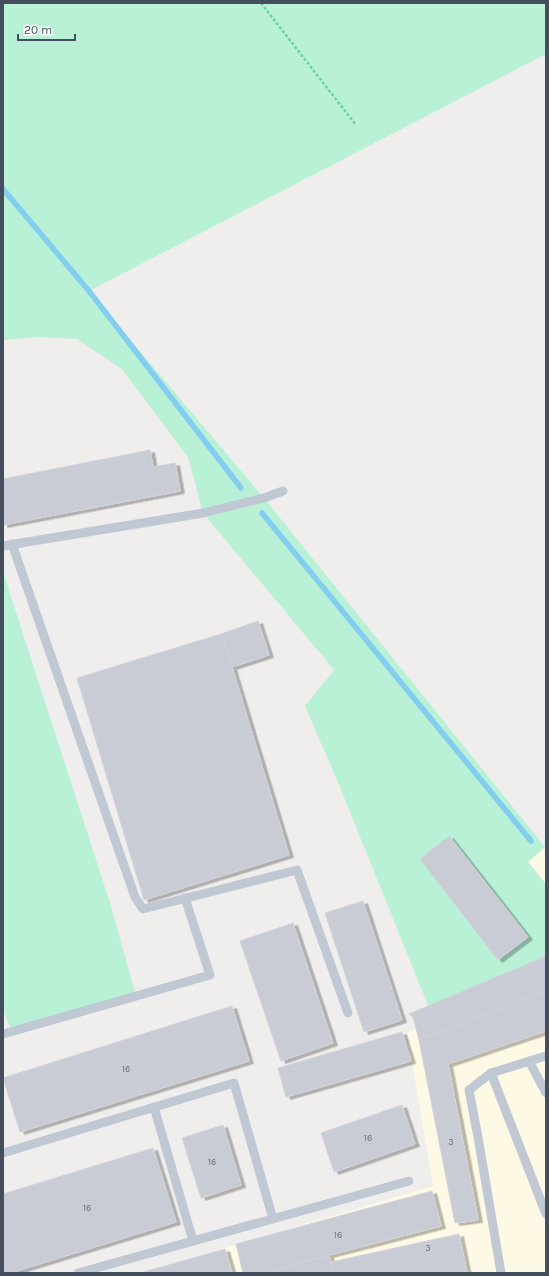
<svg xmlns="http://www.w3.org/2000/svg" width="549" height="1276" font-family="Karla,sans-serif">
	<defs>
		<filter id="shadow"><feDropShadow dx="4.5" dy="2.5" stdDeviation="0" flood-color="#0004"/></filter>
	</defs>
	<rect width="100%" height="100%" fill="#f0eeed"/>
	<g fill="#fdf9e5">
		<polygon points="546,847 546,884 528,861"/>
		<polygon points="546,975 546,1273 141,1273 433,1186 407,1033"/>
	</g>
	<g fill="#b8f1d5">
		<polygon points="3,3 546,3 546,54 89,291 264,498 545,847 528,862 546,884 546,975 435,1023 340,787 305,706 334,670 203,513 188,457 122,369 77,339 37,337 3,340"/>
		<polygon points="3,572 111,906 136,996 12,1032 3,1010"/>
	</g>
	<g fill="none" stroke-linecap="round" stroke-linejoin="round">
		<g stroke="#83cdf1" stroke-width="5.5">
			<polyline points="3,189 89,291 241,488"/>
			<polyline points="262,513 531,841"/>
		</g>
	</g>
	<g fill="#c9ccd4" stroke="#d1d3da" filter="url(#shadow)">
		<polygon points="150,450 153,467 175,463 180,491 3,525 3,479"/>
		<polygon points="258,621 269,655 232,667 221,634"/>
		<polygon points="221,634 232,667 289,855 144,900 77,678"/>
		<polygon points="449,836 528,937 498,960 420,859"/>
		<polygon points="363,901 402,1020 364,1032 325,913"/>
		<polygon points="293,923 333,1043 281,1061 240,941"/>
		<polygon points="546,956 546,991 419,1040 413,1017 409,1014"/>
		<polygon points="546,991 546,1031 448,1064 478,1220 455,1223 419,1040"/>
		<polygon points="232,1006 249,1061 20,1132 3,1078"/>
		<polygon points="402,1032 411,1061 286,1097 278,1068"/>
		<polygon points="402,1105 415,1144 334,1172 321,1133"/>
		<polygon points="223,1125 241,1185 201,1198 182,1138"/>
		<polygon points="153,1148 176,1222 10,1273 3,1273 3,1194"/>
		<polygon points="432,1191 441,1226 329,1255 267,1273 243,1273 236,1244"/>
		<polygon points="459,1234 467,1273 333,1273 331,1262"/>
		<polygon points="225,1249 232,1273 140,1273"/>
		<polygon points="329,1255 333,1273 267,1273"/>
	</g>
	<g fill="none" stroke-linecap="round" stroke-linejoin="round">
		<polyline stroke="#6fd1ac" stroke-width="2.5" stroke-dasharray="3 2" stroke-linecap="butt" points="261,3 356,125"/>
		<g stroke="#c0c8d4" stroke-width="9">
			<polyline points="12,544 135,897 143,909 297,870 348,1013"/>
			<polyline points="3,546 203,513 264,498 283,491"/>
			<polyline points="3,1034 210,975 185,898"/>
			<polyline points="529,1061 546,1093"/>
			<polyline points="491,1073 546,1214"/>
			<polyline points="154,1107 193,1241"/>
			<polyline points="3,1153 234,1083 273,1219"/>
			<polyline points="78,1273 409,1181"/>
			<polyline points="501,1273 478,1137 469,1090 491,1073 546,1056"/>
		</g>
	</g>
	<g text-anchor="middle" stroke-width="3" stroke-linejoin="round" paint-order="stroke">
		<g font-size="9" fill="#666e7a">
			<text x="126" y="1072">16</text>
			<text x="368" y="1141">16</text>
			<text x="451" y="1145">3</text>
			<text x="212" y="1165">16</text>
			<text x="87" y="1211">16</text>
			<text x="338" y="1238">16</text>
			<text x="428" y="1251">3</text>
		</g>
	</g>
	<rect width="549" height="1276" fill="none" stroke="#454e5c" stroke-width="8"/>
	<path d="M18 34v6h57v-6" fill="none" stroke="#454e5c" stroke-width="2"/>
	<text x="24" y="34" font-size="12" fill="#454e5c" stroke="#ffffff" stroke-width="3" paint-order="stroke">20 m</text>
</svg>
